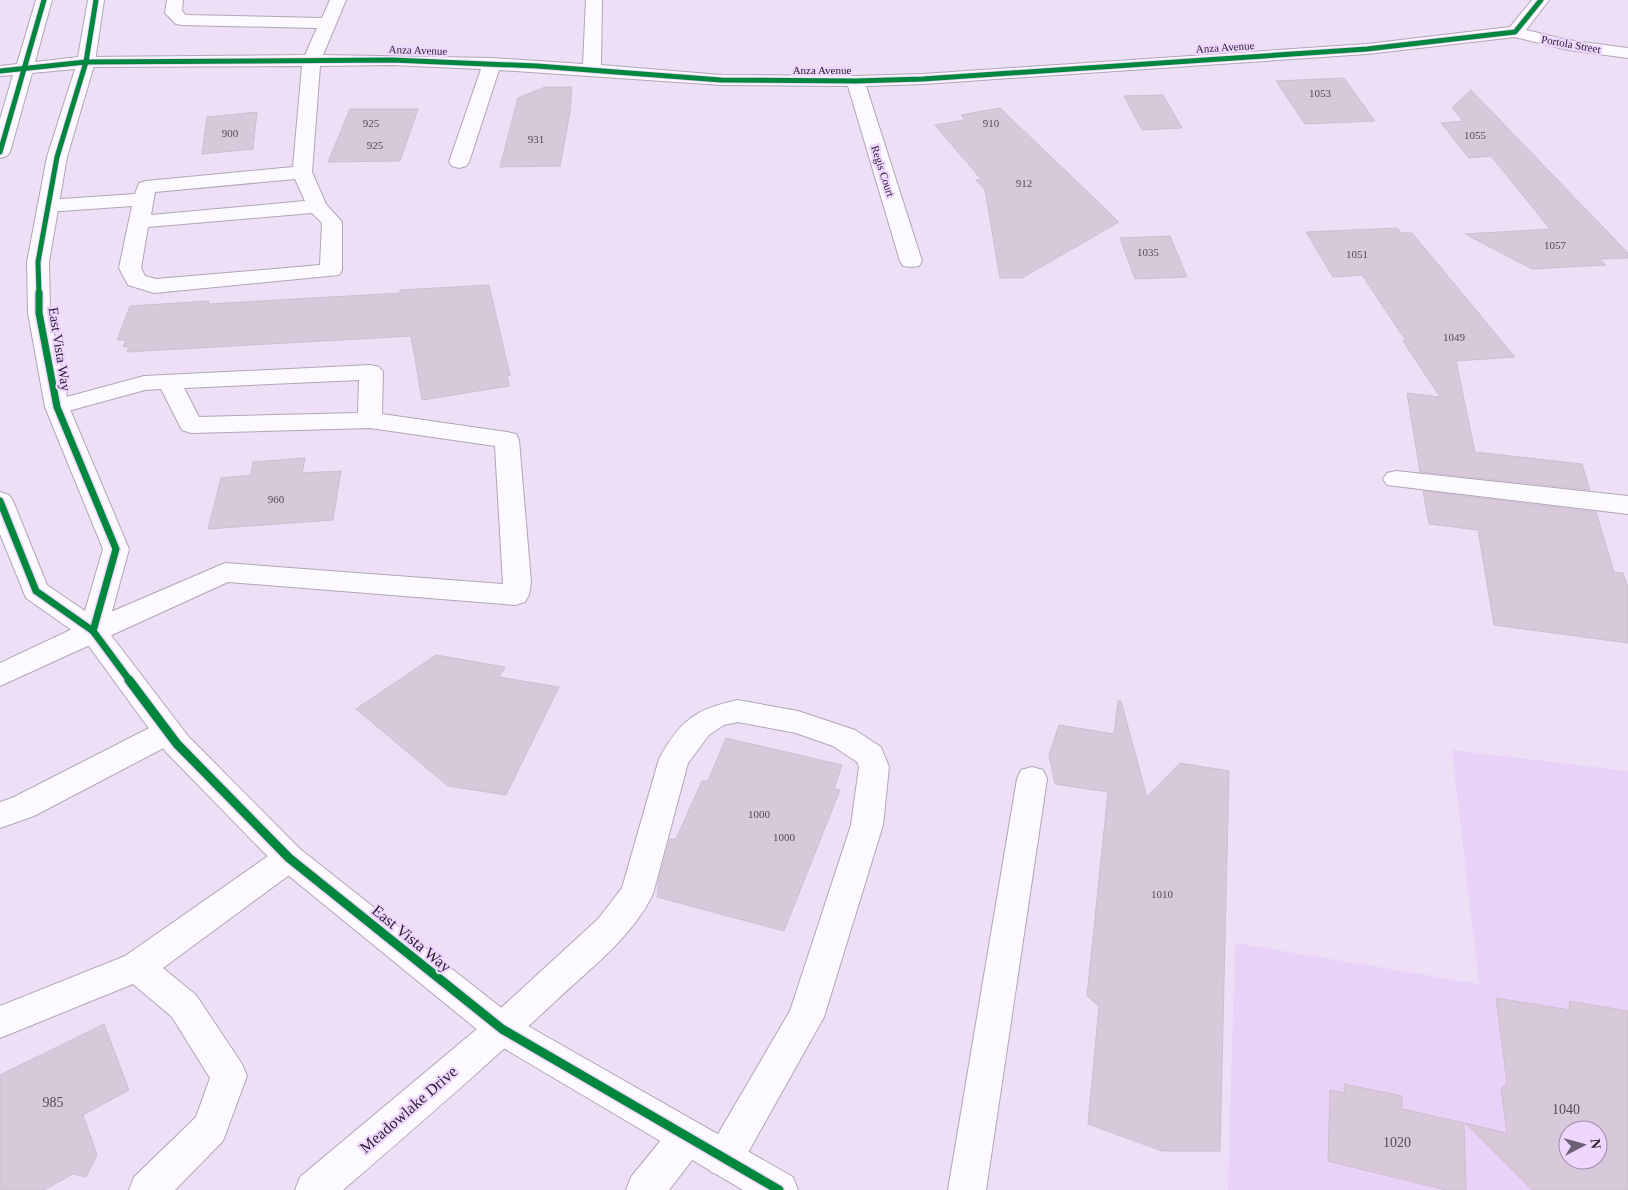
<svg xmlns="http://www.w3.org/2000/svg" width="1628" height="1190" font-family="Georgia,serif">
	<rect width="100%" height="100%" fill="#eddff6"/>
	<path fill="#e9d2f7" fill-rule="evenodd" d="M1452,750L1628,771V1190H1228L1235,943L1479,984ZM1568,1130H1598V1160H1568Z"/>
	<g fill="#d7c9d9" stroke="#cdbfd0" fill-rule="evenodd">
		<polygon points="1344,78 1375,121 1305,124 1276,81"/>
		<polygon points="545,87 572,87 570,112 560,166 500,167 518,98"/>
		<polygon points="1471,90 1628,253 1628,258 1600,259 1606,265 1532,269 1465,234 1550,229 1491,156 1469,158 1441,123 1463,121 1452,108"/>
		<polygon points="1163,95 1182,128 1142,130 1124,96"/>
		<polygon points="1000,108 1119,222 1022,278 1000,278 985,190 976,180 981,179 935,125 965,120 961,115"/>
		<polygon points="350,109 418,109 400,161 328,162"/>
		<polygon points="257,112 253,149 202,154 207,117"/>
		<polygon points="1397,228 1401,233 1412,233 1515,357 1456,361 1475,452 1582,464 1590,490 1420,472 1407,393 1440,397 1403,341 1406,341 1362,275 1333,277 1306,232"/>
		<polygon points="1170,236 1187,277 1135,279 1120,238"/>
		<polygon points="489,285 510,375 507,376 509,386 422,400 411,336 127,352 129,347 123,347 126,340 117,340 130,306 209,301 208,304 400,293 400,290"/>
		<polygon points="305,458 302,473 341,471 333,520 208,529 221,478 251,475 253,462"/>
		<polygon points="1423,491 1596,512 1614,572 1623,573 1628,587 1628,643 1494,625 1478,530 1429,524"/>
		<polygon points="436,655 505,667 499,677 559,687 506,795 448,786 356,709"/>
		<polygon points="1118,701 1121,701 1147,797 1180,763 1229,771 1220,1151 1162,1151 1088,1124 1099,1006 1087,996 1108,792 1055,784 1049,755 1059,725 1114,734"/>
		<polygon points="726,738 842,765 834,789 840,790 784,931 657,897 659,879 670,839 676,839 702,781 708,781"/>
		<path d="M1496,998L1570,1010L1569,1001L1628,1011V1190H1532L1465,1123L1507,1133L1501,1088L1507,1083ZM1568,1130H1598V1160H1568Z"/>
		<polygon points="104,1024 129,1090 83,1115 97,1155 86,1177 73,1174 44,1190 0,1190 0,1075"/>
		<polygon points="1344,1084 1402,1096 1402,1109 1464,1123 1466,1190 1446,1190 1328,1161 1330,1090 1345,1093"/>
	</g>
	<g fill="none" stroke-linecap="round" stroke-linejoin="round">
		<g stroke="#b0a6b7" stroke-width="2">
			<g id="minor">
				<path d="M167,0H183L182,11L186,15L322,18L330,0H346L323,55L492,58L583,64L586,0H602L601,65L721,75L855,76L923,74L1367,44L1510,27L1532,0H1549L1526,30L1568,40L1628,48V58L1568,50L1515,37L1367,54L923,84L866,86L922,261L919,266L911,267L903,266L900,261L848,86L721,85L499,70L469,162L466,166L459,168L452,166L449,162L481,69L392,65L320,66L312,172L326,204L342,222V270L339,275L154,293L128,285L119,268L132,206L47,212L40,210L37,206L40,202L47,200L135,194L139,183L146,181L293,167L302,66L86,67L80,66L77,62L80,58L86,57L305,55L317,28L182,25L176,24L165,13ZM295,179L305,201L151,215L155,192ZM312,213L322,223L320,265L156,279L145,276L141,268L148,227Z"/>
				<path d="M371,365L379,367L383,372L382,414L507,432L516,434L519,440L531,582L529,595L525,602L515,605L228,582L0,686V663L83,624L225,563L503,584L495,446L370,428L191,433L182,430L161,389L145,390L57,414L48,412L45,407L48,402L144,376ZM359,380L358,413L199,417L184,388Z"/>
				<polygon points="1396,471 1628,496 1628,514 1387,485 1383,479 1387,473"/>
				<path d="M738,700L798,711L855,730L881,747L889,767L883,825L824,1017L737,1172L724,1177L711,1172L705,1159L711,1146L790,1011L851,825L859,767L857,762L833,746L796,733L738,722L724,725L709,735L688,763L653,894C633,935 595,965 562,995C491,1062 417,1126 343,1190H295L300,1177L490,1018L598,919L622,888L659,759C680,720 696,709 738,700Z"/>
				<polygon points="168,720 179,724 183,732 179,740 34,816 0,828 0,802 12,798 157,724"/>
				<polygon points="1032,767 1043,770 1047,779 986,1190 948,1190 1017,779 1021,770"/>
				<polygon points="289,845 300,849 305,858 300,867 163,968 196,995 242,1064 247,1076 223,1141 175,1190 129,1190 134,1177 196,1117 210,1078 172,1017 133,984 0,1038 0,1006 125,956 278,849"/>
				<polygon points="687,1119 700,1124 706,1137 700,1150 669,1190 626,1190 631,1177 674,1124"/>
			</g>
		</g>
		<g stroke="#b0a6b7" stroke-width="2">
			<polygon id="major" points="36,0 52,0 35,62 78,57 88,0 104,0 95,62 67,157 49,262 50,313 69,407 129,549 107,630 188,736 300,849 514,1018 793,1177 798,1190 743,1190 490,1040 278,867 166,752 83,638 26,598 0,534 0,492 9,495 13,501 47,585 85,611 103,549 45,407 28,313 27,262 47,157 75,69 32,73 10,152 7,156 0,158 0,119 13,75 0,76 0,66 17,64"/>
		</g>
		<use href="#minor" fill="#fcfafe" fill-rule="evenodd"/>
		<use href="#major" fill="#fcfafe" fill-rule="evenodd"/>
		<g stroke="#efd6ff" stroke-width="7">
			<g id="cycleway-far2">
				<polyline points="0,71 86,62 392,60 537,66 721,80 855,81 923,79 1367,49 1515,32 1541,0"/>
				<polyline points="0,152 44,0"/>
				<polyline points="39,294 38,262 57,157 86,62 96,0"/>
			</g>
		</g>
		<g stroke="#efd6ff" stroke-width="10">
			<g id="cycleway-far1">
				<polyline points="39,293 39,313 57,407 116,549 93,631"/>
				<polyline points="0,501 36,591 93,631 130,681"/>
			</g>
		</g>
		<g stroke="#efd6ff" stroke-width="12">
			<polyline id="cycleway" points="129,680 177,744 289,858 502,1029 779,1190"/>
		</g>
		<use href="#cycleway-far2" stroke="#00873e" stroke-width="5"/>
		<use href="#cycleway-far1" stroke="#00873e" stroke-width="7"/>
		<use href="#cycleway" stroke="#00873e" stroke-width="9"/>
	</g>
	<g text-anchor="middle" stroke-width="4.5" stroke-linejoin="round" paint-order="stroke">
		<g font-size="11" fill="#271e2d" stroke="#efd6ff">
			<text transform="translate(1571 44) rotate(10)" y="4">Portola Street</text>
			<text transform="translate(1225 47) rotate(-4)" y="4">Anza Avenue</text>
			<text transform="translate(418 50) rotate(2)" y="4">Anza Avenue</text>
			<text x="822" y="74">Anza Avenue</text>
			<text transform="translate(883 171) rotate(72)" y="4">Regis Court</text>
		</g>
		<g font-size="11" fill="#554a5a">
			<text x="1320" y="97">1053</text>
			<text x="371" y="127">925</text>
			<text x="991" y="127">910</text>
			<text x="230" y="137">900</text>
			<text x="1475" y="139">1055</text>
			<text x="536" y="143">931</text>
			<text x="375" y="149">925</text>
			<text x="1024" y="187">912</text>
			<text x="1555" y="249">1057</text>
			<text x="1148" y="256">1035</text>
			<text x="1357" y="258">1051</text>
			<text x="1454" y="341">1049</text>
			<text x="276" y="503">960</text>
			<text x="759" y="818">1000</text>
			<text x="784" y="841">1000</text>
			<text x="1162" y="898">1010</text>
		</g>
		<g font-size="14" fill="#271e2d" stroke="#efd6ff">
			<text transform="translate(60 349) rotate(81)" y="5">East Vista Way</text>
		</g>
		<g font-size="14" fill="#554a5a">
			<text x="53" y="1107">985</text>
			<text x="1566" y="1114">1040</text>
			<text x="1397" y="1147">1020</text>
		</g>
		<g font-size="16" fill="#271e2d" stroke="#efd6ff">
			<text transform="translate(412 938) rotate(39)" y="6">East Vista Way</text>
			<text transform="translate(408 1109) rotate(-41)" y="6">Meadowlake Drive</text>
		</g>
	</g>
	<g transform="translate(1583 1145) rotate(84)"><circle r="24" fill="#efd6ff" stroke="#9f8cab"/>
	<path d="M0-4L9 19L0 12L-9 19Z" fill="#6c6273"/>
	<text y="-8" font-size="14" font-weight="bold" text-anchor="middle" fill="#271e2d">N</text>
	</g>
</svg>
